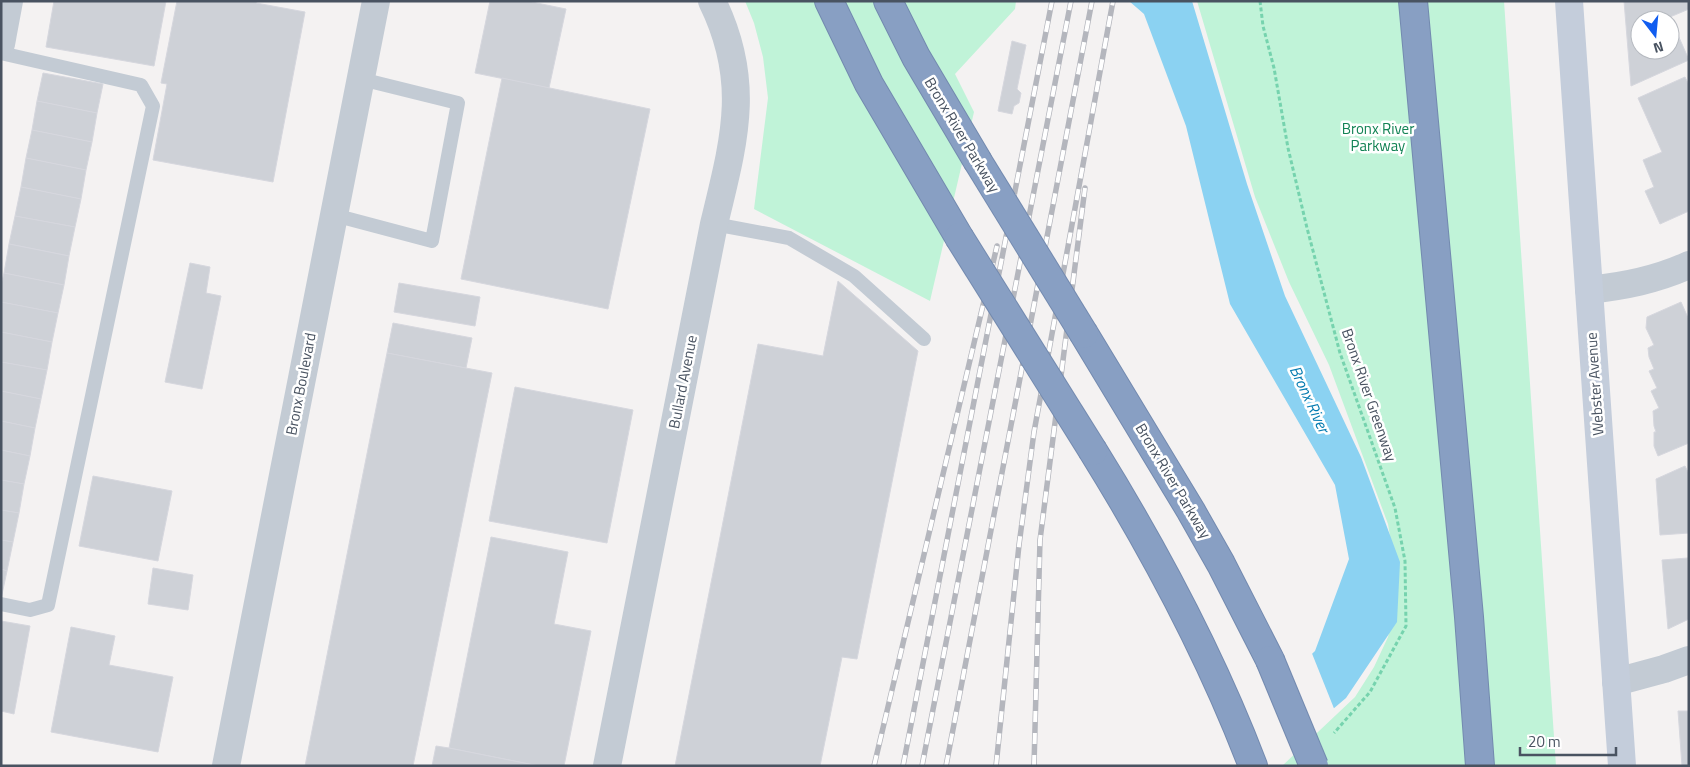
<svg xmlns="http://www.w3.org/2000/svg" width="1690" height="767" font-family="'Titillium Web',sans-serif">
	<rect width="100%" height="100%" fill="#f4f2f2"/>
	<g fill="#c0f3d8">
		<polygon points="745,1 1016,1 1015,9 955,74 974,112 930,301 754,209 768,98 763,57 754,23"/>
		<polygon points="1197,1 1504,1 1556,766 1282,766 1355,697 1374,667 1388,637 1396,605 1395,568 1388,524 1329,365 1289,282 1255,197"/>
	</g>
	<polygon fill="#8bd2f2" points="1129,1 1192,1 1247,184 1285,296 1361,457 1400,562 1397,622 1346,698 1266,766 1196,766 1315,651 1349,559 1335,485 1230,304 1186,126 1144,14"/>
	<polygon fill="#f4f2f2" points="1311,651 1335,711 1270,766 1193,766"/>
	<g fill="#ced1d7" stroke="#d6d7de" fill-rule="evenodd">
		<polygon points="54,1 166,1 154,66 46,47"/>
		<polygon points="177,1 257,1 256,3 305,12 273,182 153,160 167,84 161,83"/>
		<polygon points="490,1 527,1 566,9 549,88 475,73"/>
		<path d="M1624,1H1689V9L1670,17L1689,60L1631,86ZM1640,20H1670V50H1640Z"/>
		<polygon points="1012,41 1026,45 1017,89 1021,93 1019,103 1014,106 1012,114 998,111"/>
		<polygon points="43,73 103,84 97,113 37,101"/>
		<polygon points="1685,77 1689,85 1689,211 1660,224 1645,191 1654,187 1643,160 1662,152 1638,98"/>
		<polygon points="502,78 650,109 608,309 461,279"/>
		<polygon points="37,101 97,113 92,142 32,130"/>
		<polygon points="32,130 92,142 86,170 26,158"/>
		<polygon points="26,158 86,170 81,199 21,187"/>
		<polygon points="21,187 81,199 75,227 15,216"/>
		<polygon points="15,216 75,227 69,256 9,244"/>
		<polygon points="9,244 69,256 64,285 4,273"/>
		<polygon points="190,263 210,267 206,293 221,296 202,389 165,382"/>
		<polygon points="4,273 64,285 58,313 1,302 1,285"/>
		<polygon points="838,281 918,351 857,659 842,657 820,766 675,766 758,344 823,356"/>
		<polygon points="399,283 480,297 475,326 394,312"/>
		<polygon points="1,302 58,313 52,342 1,332"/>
		<polygon points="1681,302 1689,320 1689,443 1658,456 1654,446 1654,432 1656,432 1654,426 1653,411 1659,408 1651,391 1657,388 1649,371 1654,369 1649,357 1648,348 1654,345 1646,328 1647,317"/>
		<polygon points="393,323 472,338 466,368 387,353"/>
		<polygon points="1,332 52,342 47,370 1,362"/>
		<polygon points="387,353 492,373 413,766 305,766"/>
		<polygon points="1,362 47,370 41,399 1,391"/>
		<polygon points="515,387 633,410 607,543 489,521"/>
		<polygon points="1,391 41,399 35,428 1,421"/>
		<polygon points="1,421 35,428 30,456 1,450"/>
		<polygon points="1,450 30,456 24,484 1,480"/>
		<polygon points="1685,466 1689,474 1689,533 1660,535 1656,479"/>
		<polygon points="93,476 172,491 158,561 79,546"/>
		<polygon points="1,480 24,484 19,513 1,510"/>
		<polygon points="1,510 19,513 13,542 1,540"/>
		<polygon points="491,537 568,552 554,624 591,631 564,766 539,766 449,748"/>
		<polygon points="1,540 13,542 7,571 1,569"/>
		<polygon points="1688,558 1689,619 1668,629 1662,560"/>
		<polygon points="153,568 193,575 188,610 148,604"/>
		<polygon points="1,569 7,571 1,599"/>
		<polygon points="1,621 30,626 14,714 1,711"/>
		<polygon points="71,627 115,636 109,665 173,677 158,752 51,732"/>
		<polygon points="1678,711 1689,711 1689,766 1682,766"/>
		<polygon points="436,746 449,748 539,766 432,766"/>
	</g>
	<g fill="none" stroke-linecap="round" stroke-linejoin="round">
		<g stroke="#738aaf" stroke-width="30">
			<g id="motorway">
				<polyline points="829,1 869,84 959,237"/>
				<polyline points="888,1 916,57 977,160"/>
				<polyline points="1413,1 1469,617 1480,766"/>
				<polyline points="1084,334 1191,511 1221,564 1270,660"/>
				<path d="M1093,451C1155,551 1211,656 1253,766"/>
			</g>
		</g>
		<polyline stroke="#76d3ae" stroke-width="3" stroke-dasharray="4 2.5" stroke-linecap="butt" points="1260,1 1263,26 1274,68 1288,148 1307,228 1340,353 1395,508 1405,561 1406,626 1370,692 1334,733"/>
		<g stroke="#c3cbd4" stroke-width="14">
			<polyline points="1,53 141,85 153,106 48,605 30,610 1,604"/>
			<polyline points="334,215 432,241 458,103 361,79"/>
			<polyline points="714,224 789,238 854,276 924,339"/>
		</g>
		<g stroke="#c3cbd4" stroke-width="28">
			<polyline points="1,44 9,1"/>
			<path d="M1589,290C1624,286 1656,280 1689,265"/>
			<polyline points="1616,682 1664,669 1689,660"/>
			<polyline points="226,766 376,1"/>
			<path d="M607,766L714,224C734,141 752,82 712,1"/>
		</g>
		<polyline stroke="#c4cddb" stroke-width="28" points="1569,1 1622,766"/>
		<use href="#motorway" stroke="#889fc3" stroke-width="28"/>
		<g stroke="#b4b6bd" stroke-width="5.5">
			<g id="rail">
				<polyline points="874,766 997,246"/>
				<polyline points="903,766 1052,1"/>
				<polyline points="922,766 1071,1"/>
				<polyline points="946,766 1092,1"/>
				<polyline points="996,766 1019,545 1034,432 1113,1"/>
				<polyline points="1034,766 1040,540 1085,188"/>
			</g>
		</g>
		<use href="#rail" stroke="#fff" stroke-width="4" stroke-dasharray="11" stroke-linecap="butt"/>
		<g stroke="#738aaf" stroke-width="30" stroke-linecap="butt">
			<g id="motorway-bridge">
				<polyline points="977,160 1084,334"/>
				<polyline points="959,237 1093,451"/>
				<polyline points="1270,660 1314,766"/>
			</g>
		</g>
		<use href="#motorway-bridge" stroke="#889fc3" stroke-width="28"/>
	</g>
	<g text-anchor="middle" stroke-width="5" stroke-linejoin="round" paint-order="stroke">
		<g font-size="15" fill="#138355" stroke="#fff">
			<text x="1378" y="134">Bronx River<tspan x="1378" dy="17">Parkway</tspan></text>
		</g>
		<g font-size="15" fill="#495361" stroke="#fff">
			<text transform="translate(962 135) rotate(59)" y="5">Bronx River Parkway</text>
			<text transform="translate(683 382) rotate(-79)" y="5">Bullard Avenue</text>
			<text transform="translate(301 384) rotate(-79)" y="5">Bronx Boulevard</text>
			<text transform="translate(1595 384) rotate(-94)" y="5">Webster Avenue</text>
			<text transform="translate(1369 395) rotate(71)" y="5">Bronx River Greenway</text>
			<text transform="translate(1173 481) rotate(59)" y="5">Bronx River Parkway</text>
		</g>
		<g font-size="16" font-style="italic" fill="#057bb0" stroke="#fff">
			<text transform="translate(1310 399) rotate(65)" y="6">Bronx River</text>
		</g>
	</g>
	<rect width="1690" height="767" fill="none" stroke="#495361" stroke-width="5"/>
	<g transform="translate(1655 35) rotate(164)"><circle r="24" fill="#ffffff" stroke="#b6bac0"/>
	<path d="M0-4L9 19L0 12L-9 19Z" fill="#115df0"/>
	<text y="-8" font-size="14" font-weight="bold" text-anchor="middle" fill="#495361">N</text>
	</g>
	<path d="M1520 747v8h96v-8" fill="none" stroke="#495361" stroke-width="2.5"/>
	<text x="1528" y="747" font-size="15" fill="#495361" stroke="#ffffff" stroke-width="4" paint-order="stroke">20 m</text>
</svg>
